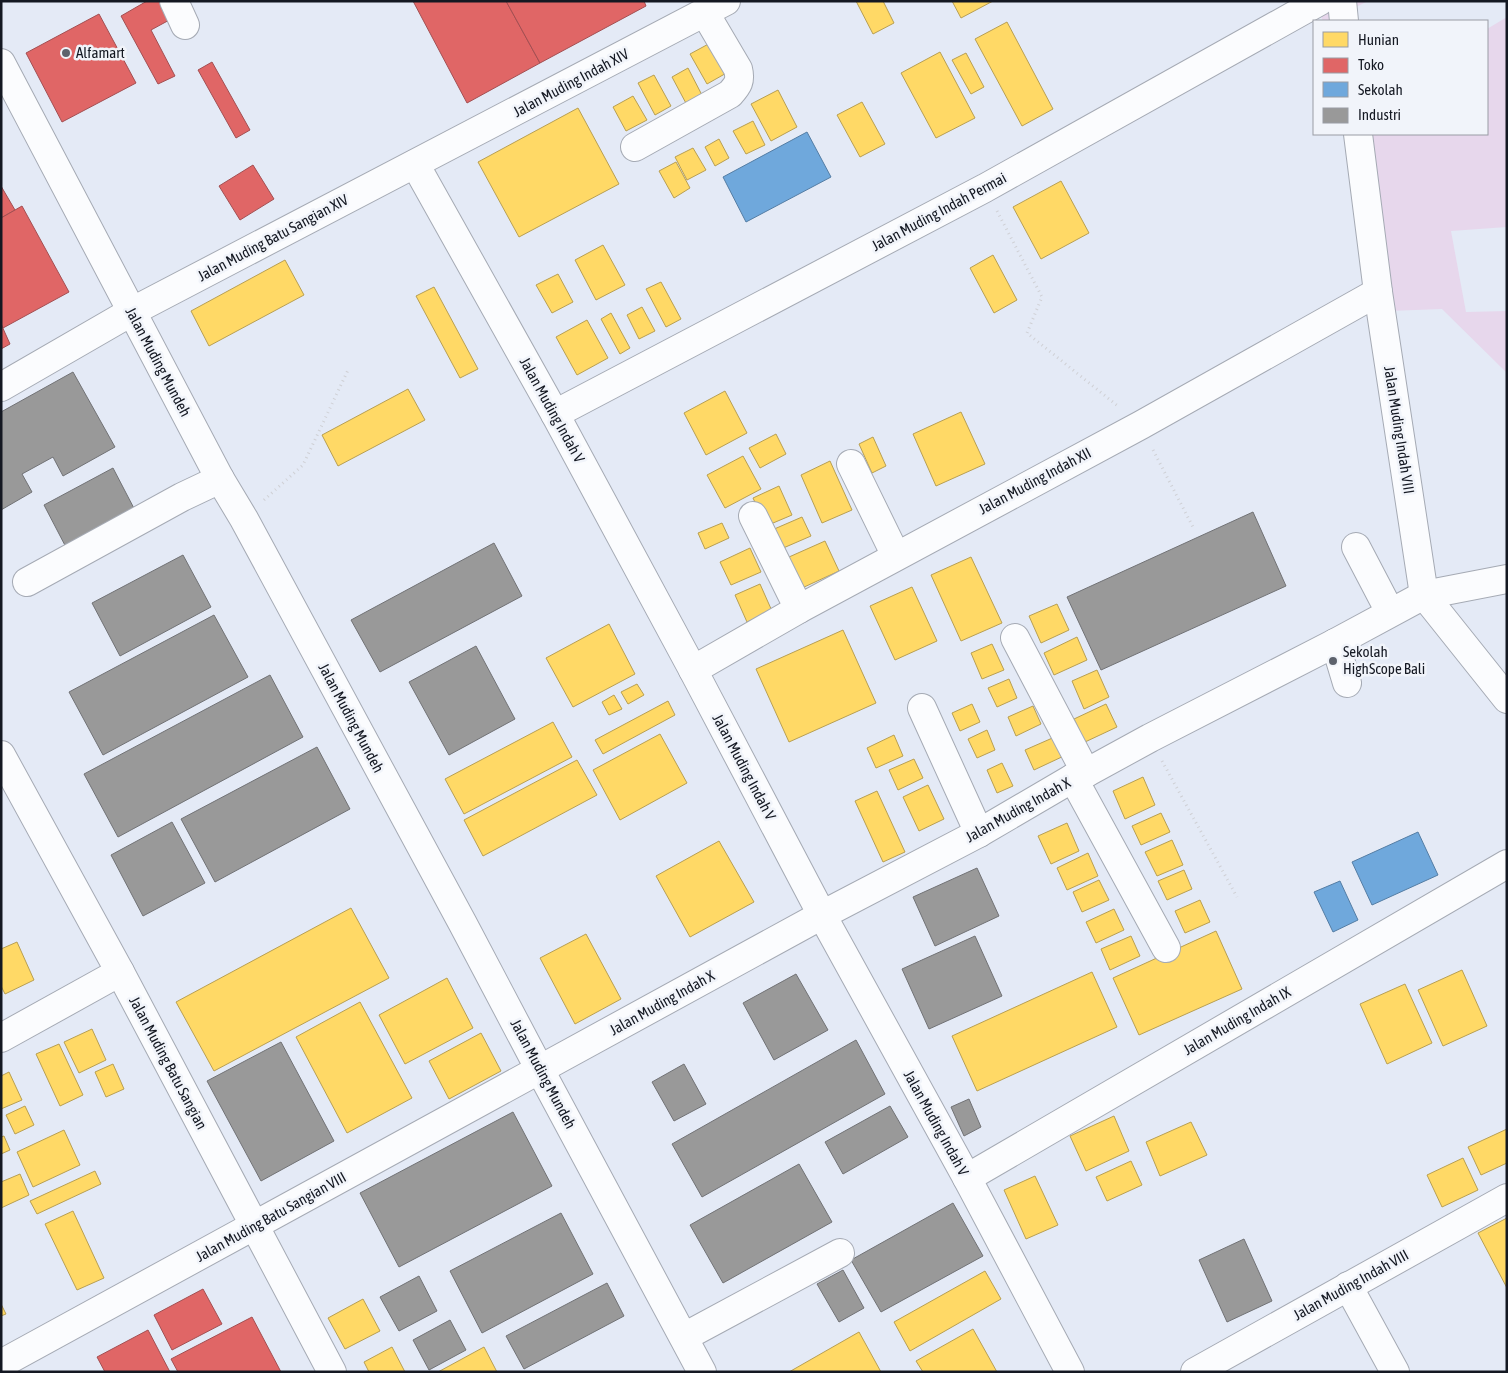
<svg xmlns="http://www.w3.org/2000/svg" width="1508" height="1373" font-family="'Asap Condensed',sans-serif">
	<rect width="100%" height="100%" fill="#e4eaf6"/>
	<g fill="#e7d7ec">
		<polygon points="1314,1 1368,1 1328,21 1323,21"/>
		<polygon points="1507,17 1507,227 1451,231 1466,312 1507,311 1507,373 1442,309 1389,311 1372,134 1487,134 1487,29"/>
	</g>
	<g fill="#ffd966" stroke="#b89f52">
		<polygon points="856,1 883,1 894,23 873,34"/>
		<polygon points="952,1 993,1 961,18"/>
		<polygon points="1007,22 1053,109 1022,126 975,39"/>
		<polygon points="714,41 730,71 707,84 690,54"/>
		<polygon points="940,52 975,118 936,138 901,73"/>
		<polygon points="966,53 984,87 971,94 952,60"/>
		<polygon points="688,68 704,99 688,107 672,77"/>
		<polygon points="654,75 671,106 655,115 638,83"/>
		<polygon points="778,90 797,127 771,141 751,104"/>
		<polygon points="633,96 647,120 626,131 613,107"/>
		<polygon points="862,102 885,144 860,157 837,115"/>
		<polygon points="578,108 619,184 519,237 478,162"/>
		<polygon points="753,121 765,145 746,154 733,131"/>
		<polygon points="719,139 729,158 715,166 705,147"/>
		<polygon points="693,148 706,170 687,180 675,157"/>
		<polygon points="676,162 690,188 674,198 659,171"/>
		<polygon points="1061,181 1089,233 1041,259 1013,207"/>
		<polygon points="603,245 625,285 596,300 575,260"/>
		<polygon points="993,255 1017,300 994,313 970,268"/>
		<polygon points="285,260 304,295 209,346 191,311"/>
		<polygon points="558,274 573,302 552,313 536,285"/>
		<polygon points="661,282 681,319 666,327 646,289"/>
		<polygon points="434,287 478,369 460,378 416,296"/>
		<polygon points="642,307 655,331 639,339 627,315"/>
		<polygon points="611,313 630,348 620,354 601,319"/>
		<polygon points="587,320 608,358 577,375 556,337"/>
		<polygon points="408,389 425,420 338,466 322,435"/>
		<polygon points="725,391 747,433 706,455 684,413"/>
		<polygon points="961,412 985,464 936,486 913,434"/>
		<polygon points="776,434 786,454 760,468 749,448"/>
		<polygon points="873,437 886,466 872,473 859,444"/>
		<polygon points="743,456 761,489 725,508 707,475"/>
		<polygon points="830,461 852,510 822,523 801,475"/>
		<polygon points="779,486 792,515 766,526 753,498"/>
		<polygon points="802,517 811,536 781,549 772,530"/>
		<polygon points="722,523 729,538 705,549 698,533"/>
		<polygon points="825,541 839,571 802,588 789,557"/>
		<polygon points="750,548 761,572 731,585 720,562"/>
		<polygon points="971,557 1002,623 961,641 931,575"/>
		<polygon points="760,584 772,611 747,622 735,595"/>
		<polygon points="912,587 937,641 895,660 870,606"/>
		<polygon points="1057,604 1069,630 1041,643 1029,616"/>
		<polygon points="609,624 635,674 573,707 546,658"/>
		<polygon points="843,630 876,703 789,742 756,669"/>
		<polygon points="1077,637 1087,660 1054,675 1044,653"/>
		<polygon points="992,644 1004,670 982,679 971,653"/>
		<polygon points="1097,670 1109,697 1084,709 1072,681"/>
		<polygon points="1009,679 1017,698 997,707 988,688"/>
		<polygon points="637,684 644,695 628,704 621,692"/>
		<polygon points="614,695 622,709 609,715 602,702"/>
		<polygon points="668,701 675,715 603,754 595,740"/>
		<polygon points="972,704 980,722 960,731 952,713"/>
		<polygon points="1106,704 1117,727 1085,742 1074,719"/>
		<polygon points="1033,706 1041,724 1016,736 1008,717"/>
		<polygon points="553,722 572,757 464,814 445,779"/>
		<polygon points="987,730 995,750 977,758 968,739"/>
		<polygon points="660,734 687,783 620,820 593,770"/>
		<polygon points="894,735 903,756 876,768 867,748"/>
		<polygon points="1057,736 1066,755 1034,770 1025,750"/>
		<polygon points="914,759 923,778 898,790 889,770"/>
		<polygon points="577,760 597,795 483,856 464,820"/>
		<polygon points="1002,763 1013,786 997,793 987,770"/>
		<polygon points="1143,777 1155,805 1125,819 1113,791"/>
		<polygon points="928,785 944,819 919,831 903,797"/>
		<polygon points="877,791 905,852 883,862 855,801"/>
		<polygon points="1161,813 1170,832 1141,845 1132,826"/>
		<polygon points="1067,823 1079,851 1051,864 1038,836"/>
		<polygon points="1172,840 1183,865 1157,876 1145,852"/>
		<polygon points="719,841 754,902 690,937 656,876"/>
		<polygon points="1088,853 1098,876 1067,890 1057,868"/>
		<polygon points="1184,870 1192,889 1167,900 1158,881"/>
		<polygon points="1099,880 1109,900 1082,912 1073,892"/>
		<polygon points="1200,900 1210,922 1185,933 1175,911"/>
		<polygon points="351,908 389,978 214,1071 176,1002"/>
		<polygon points="1114,909 1124,930 1096,943 1086,922"/>
		<polygon points="1216,931 1242,989 1139,1035 1113,978"/>
		<polygon points="586,934 621,999 575,1024 540,958"/>
		<polygon points="1131,936 1140,956 1110,970 1101,949"/>
		<polygon points="17,942 34,980 5,994 1,986 1,949"/>
		<polygon points="1462,970 1487,1026 1443,1046 1418,990"/>
		<polygon points="1092,972 1117,1027 977,1091 952,1036"/>
		<polygon points="447,978 473,1028 405,1064 379,1015"/>
		<polygon points="1405,984 1432,1043 1387,1064 1360,1004"/>
		<polygon points="360,1002 412,1098 347,1133 296,1037"/>
		<polygon points="92,1029 106,1060 79,1073 64,1042"/>
		<polygon points="481,1033 501,1071 449,1099 429,1061"/>
		<polygon points="59,1044 83,1095 60,1106 36,1054"/>
		<polygon points="113,1064 124,1089 106,1097 95,1072"/>
		<polygon points="9,1072 22,1100 1,1109 1,1076"/>
		<polygon points="25,1106 34,1125 15,1134 6,1115"/>
		<polygon points="1114,1116 1129,1151 1086,1171 1070,1136"/>
		<polygon points="1191,1122 1207,1155 1160,1176 1146,1142"/>
		<polygon points="1507,1129 1507,1163 1481,1175 1468,1147"/>
		<polygon points="64,1130 80,1165 33,1187 17,1152"/>
		<polygon points="4,1136 10,1150 1,1154 1,1137"/>
		<polygon points="1463,1158 1478,1190 1442,1207 1427,1175"/>
		<polygon points="1131,1161 1142,1185 1107,1201 1096,1177"/>
		<polygon points="95,1171 101,1184 37,1214 30,1201"/>
		<polygon points="20,1174 29,1195 1,1208 1,1182"/>
		<polygon points="1035,1176 1058,1225 1026,1239 1004,1190"/>
		<polygon points="73,1211 104,1278 77,1290 45,1224"/>
		<polygon points="1507,1218 1507,1288 1478,1233"/>
		<polygon points="985,1271 1001,1299 910,1351 894,1322"/>
		<polygon points="363,1299 380,1331 345,1349 328,1318"/>
		<polygon points="1,1304 6,1314 1,1316"/>
		<polygon points="973,1329 997,1372 923,1372 916,1361"/>
		<polygon points="859,1332 881,1372 789,1372"/>
		<polygon points="392,1347 405,1372 369,1372 364,1362"/>
		<polygon points="484,1347 497,1372 438,1372"/>
	</g>
	<g fill="#e06666" stroke="#a34f52">
		<polygon points="147,1 164,1 173,18 151,30 175,76 158,84 121,16"/>
		<polygon points="413,1 506,1 540,63 467,103"/>
		<polygon points="506,1 644,1 646,6 540,63"/>
		<polygon points="99,14 136,83 62,122 26,53"/>
		<polygon points="212,62 250,130 236,138 198,70"/>
		<polygon points="253,165 274,199 240,220 219,186"/>
		<polygon points="1,186 15,210 1,218"/>
		<polygon points="22,206 69,292 3,328 1,324 1,218"/>
		<polygon points="1,324 10,344 1,349"/>
		<polygon points="203,1289 222,1324 172,1350 154,1315"/>
		<polygon points="252,1317 281,1372 178,1372 171,1359"/>
		<polygon points="148,1330 170,1372 105,1372 97,1357"/>
	</g>
	<g fill="#6fa8dc" stroke="#547da4">
		<polygon points="807,132 831,177 746,222 723,177"/>
		<polygon points="1418,832 1438,875 1372,905 1352,862"/>
		<polygon points="1340,881 1358,920 1333,932 1314,892"/>
	</g>
	<g fill="#999" stroke="#717275">
		<polygon points="73,372 115,447 63,476 53,457 22,474 32,492 1,510 1,412"/>
		<polygon points="113,468 138,516 69,553 44,505"/>
		<polygon points="1253,512 1286,586 1101,670 1067,597"/>
		<polygon points="494,543 522,596 380,672 351,620"/>
		<polygon points="183,555 211,607 120,656 92,603"/>
		<polygon points="214,615 248,677 103,755 69,692"/>
		<polygon points="476,646 515,719 449,755 409,682"/>
		<polygon points="270,675 303,737 118,837 84,774"/>
		<polygon points="317,747 350,809 215,882 181,819"/>
		<polygon points="172,822 205,883 143,916 111,855"/>
		<polygon points="977,868 999,916 935,946 913,897"/>
		<polygon points="975,936 1002,996 929,1029 902,969"/>
		<polygon points="796,974 828,1030 774,1060 743,1003"/>
		<polygon points="856,1040 885,1094 702,1197 672,1144"/>
		<polygon points="281,1042 334,1141 261,1181 207,1081"/>
		<polygon points="684,1064 706,1104 674,1121 652,1082"/>
		<polygon points="969,1099 981,1127 964,1136 951,1107"/>
		<polygon points="890,1106 908,1137 843,1174 825,1142"/>
		<polygon points="513,1112 552,1186 399,1267 360,1193"/>
		<polygon points="799,1164 832,1222 723,1283 690,1225"/>
		<polygon points="953,1203 983,1256 881,1312 851,1260"/>
		<polygon points="561,1213 593,1274 482,1333 450,1271"/>
		<polygon points="1244,1239 1272,1301 1227,1322 1199,1260"/>
		<polygon points="843,1270 864,1308 839,1322 817,1284"/>
		<polygon points="419,1276 437,1311 399,1331 380,1297"/>
		<polygon points="607,1283 624,1316 524,1369 506,1336"/>
		<polygon points="450,1320 466,1350 429,1370 413,1340"/>
	</g>
	<g fill="none" stroke-linecap="round" stroke-linejoin="round">
		<g stroke="#a5aab4" stroke-width="30">
			<g id="minor">
				<polyline points="174,1 185,25"/>
				<polyline points="1342,1 1344,21"/>
				<polyline points="1,63 220,479 244,519 463,924 540,1070 702,1372"/>
				<polyline points="1358,134 1378,292 1424,595 1507,699"/>
				<path d="M635,147L730,94C738,85 741,81 738,69L705,13"/>
				<polyline points="415,164 555,414 693,670 822,915 967,1178 1070,1372"/>
				<polyline points="1,387 131,312 726,1"/>
				<polyline points="555,414 985,188 1320,1"/>
				<polyline points="851,464 896,556"/>
				<polyline points="753,516 799,609"/>
				<polyline points="1356,547 1390,612"/>
				<polyline points="27,582 182,497 220,479"/>
				<polyline points="1015,638 1086,773"/>
				<polyline points="1335,643 1347,683"/>
				<polyline points="693,670 799,609 1141,425 1378,292"/>
				<polyline points="922,708 979,833"/>
				<polyline points="1,755 120,972 332,1372"/>
				<polyline points="1073,778 1166,948"/>
				<polyline points="1,1038 120,972"/>
				<polyline points="967,1178 1507,864"/>
				<polyline points="1348,1286 1395,1372"/>
				<polyline points="684,1337 840,1253"/>
				<polyline points="1,1364 822,915 979,833 1073,778 1086,773 1150,738 1335,643 1424,595 1507,579"/>
				<polyline points="1195,1372 1507,1198"/>
			</g>
		</g>
		<g stroke="#cfd0d5" stroke-width="3" stroke-dasharray="1 4" stroke-linecap="butt">
			<polyline points="997,211 1042,297 1027,333 1119,407"/>
			<polyline points="1153,450 1194,529"/>
			<polyline points="264,500 303,465 349,368"/>
			<polyline points="1162,761 1237,897"/>
		</g>
		<use href="#minor" stroke="#fbfcfe" stroke-width="28"/>
	</g>
	<g fill="#5d626c" stroke="#f1f4fa" stroke-width="2">
		<circle cx="66" cy="53" r="5"/>
		<circle cx="1333" cy="661" r="5"/>
	</g>
	<g text-anchor="middle" stroke-width="5" stroke-linejoin="round" paint-order="stroke">
		<g font-size="15" fill="#141822" stroke="#f1f4fa" text-anchor="start">
			<text x="76" y="58">Alfamart</text>
			<text x="1343" y="657">Sekolah<tspan x="1343" dy="17">HighScope Bali</tspan></text>
		</g>
		<g font-size="15" fill="#141822" stroke="#f1f4fa">
			<text transform="translate(571 83) rotate(-28)" y="5">Jalan Muding Indah XIV</text>
			<text transform="translate(939 212) rotate(-28)" y="5">Jalan Muding Indah Permai</text>
			<text transform="translate(273 238) rotate(-28)" y="5">Jalan Muding Batu Sangian XIV</text>
			<text transform="translate(158 362) rotate(62)" y="5">Jalan Muding Mundeh</text>
			<text transform="translate(552 410) rotate(61)" y="5">Jalan Muding Indah V</text>
			<text transform="translate(1399 430) rotate(81)" y="5">Jalan Muding Indah VIII</text>
			<text transform="translate(1035 481) rotate(-28)" y="5">Jalan Muding Indah XII</text>
			<text transform="translate(351 718) rotate(62)" y="5">Jalan Muding Mundeh</text>
			<text transform="translate(744 767) rotate(62)" y="5">Jalan Muding Indah V</text>
			<text transform="translate(1018 810) rotate(-29)" y="5">Jalan Muding Indah X</text>
			<text transform="translate(662 1003) rotate(-29)" y="5">Jalan Muding Indah X</text>
			<text transform="translate(1237 1021) rotate(-30)" y="5">Jalan Muding Indah IX</text>
			<text transform="translate(168 1063) rotate(62)" y="5">Jalan Muding Batu Sangian</text>
			<text transform="translate(543 1074) rotate(62)" y="5">Jalan Muding Mundeh</text>
			<text transform="translate(936 1123) rotate(61)" y="5">Jalan Muding Indah V</text>
			<text transform="translate(271 1217) rotate(-29)" y="5">Jalan Muding Batu Sangian VIII</text>
			<text transform="translate(1351 1285) rotate(-29)" y="5">Jalan Muding Indah VIII</text>
		</g>
	</g>
	<rect width="1508" height="1373" fill="none" stroke="#141822" stroke-width="5"/>
	<rect x="1313" y="20" width="175" height="115" fill="#f1f4fa" stroke="#999ca4"/>
	<rect x="1323" y="32" width="25" height="15" fill="#ffd966" stroke="#999ca4"/>
	<text x="1358" y="45" font-size="15" fill="#141822">Hunian</text>
	<rect x="1323" y="58" width="25" height="15" fill="#e06666" stroke="#999ca4"/>
	<text x="1358" y="70" font-size="15" fill="#141822">Toko</text>
	<rect x="1323" y="82" width="25" height="15" fill="#6fa8dc" stroke="#999ca4"/>
	<text x="1358" y="95" font-size="15" fill="#141822">Sekolah</text>
	<rect x="1323" y="108" width="25" height="15" fill="#999999" stroke="#999ca4"/>
	<text x="1358" y="120" font-size="15" fill="#141822">Industri</text>
</svg>
